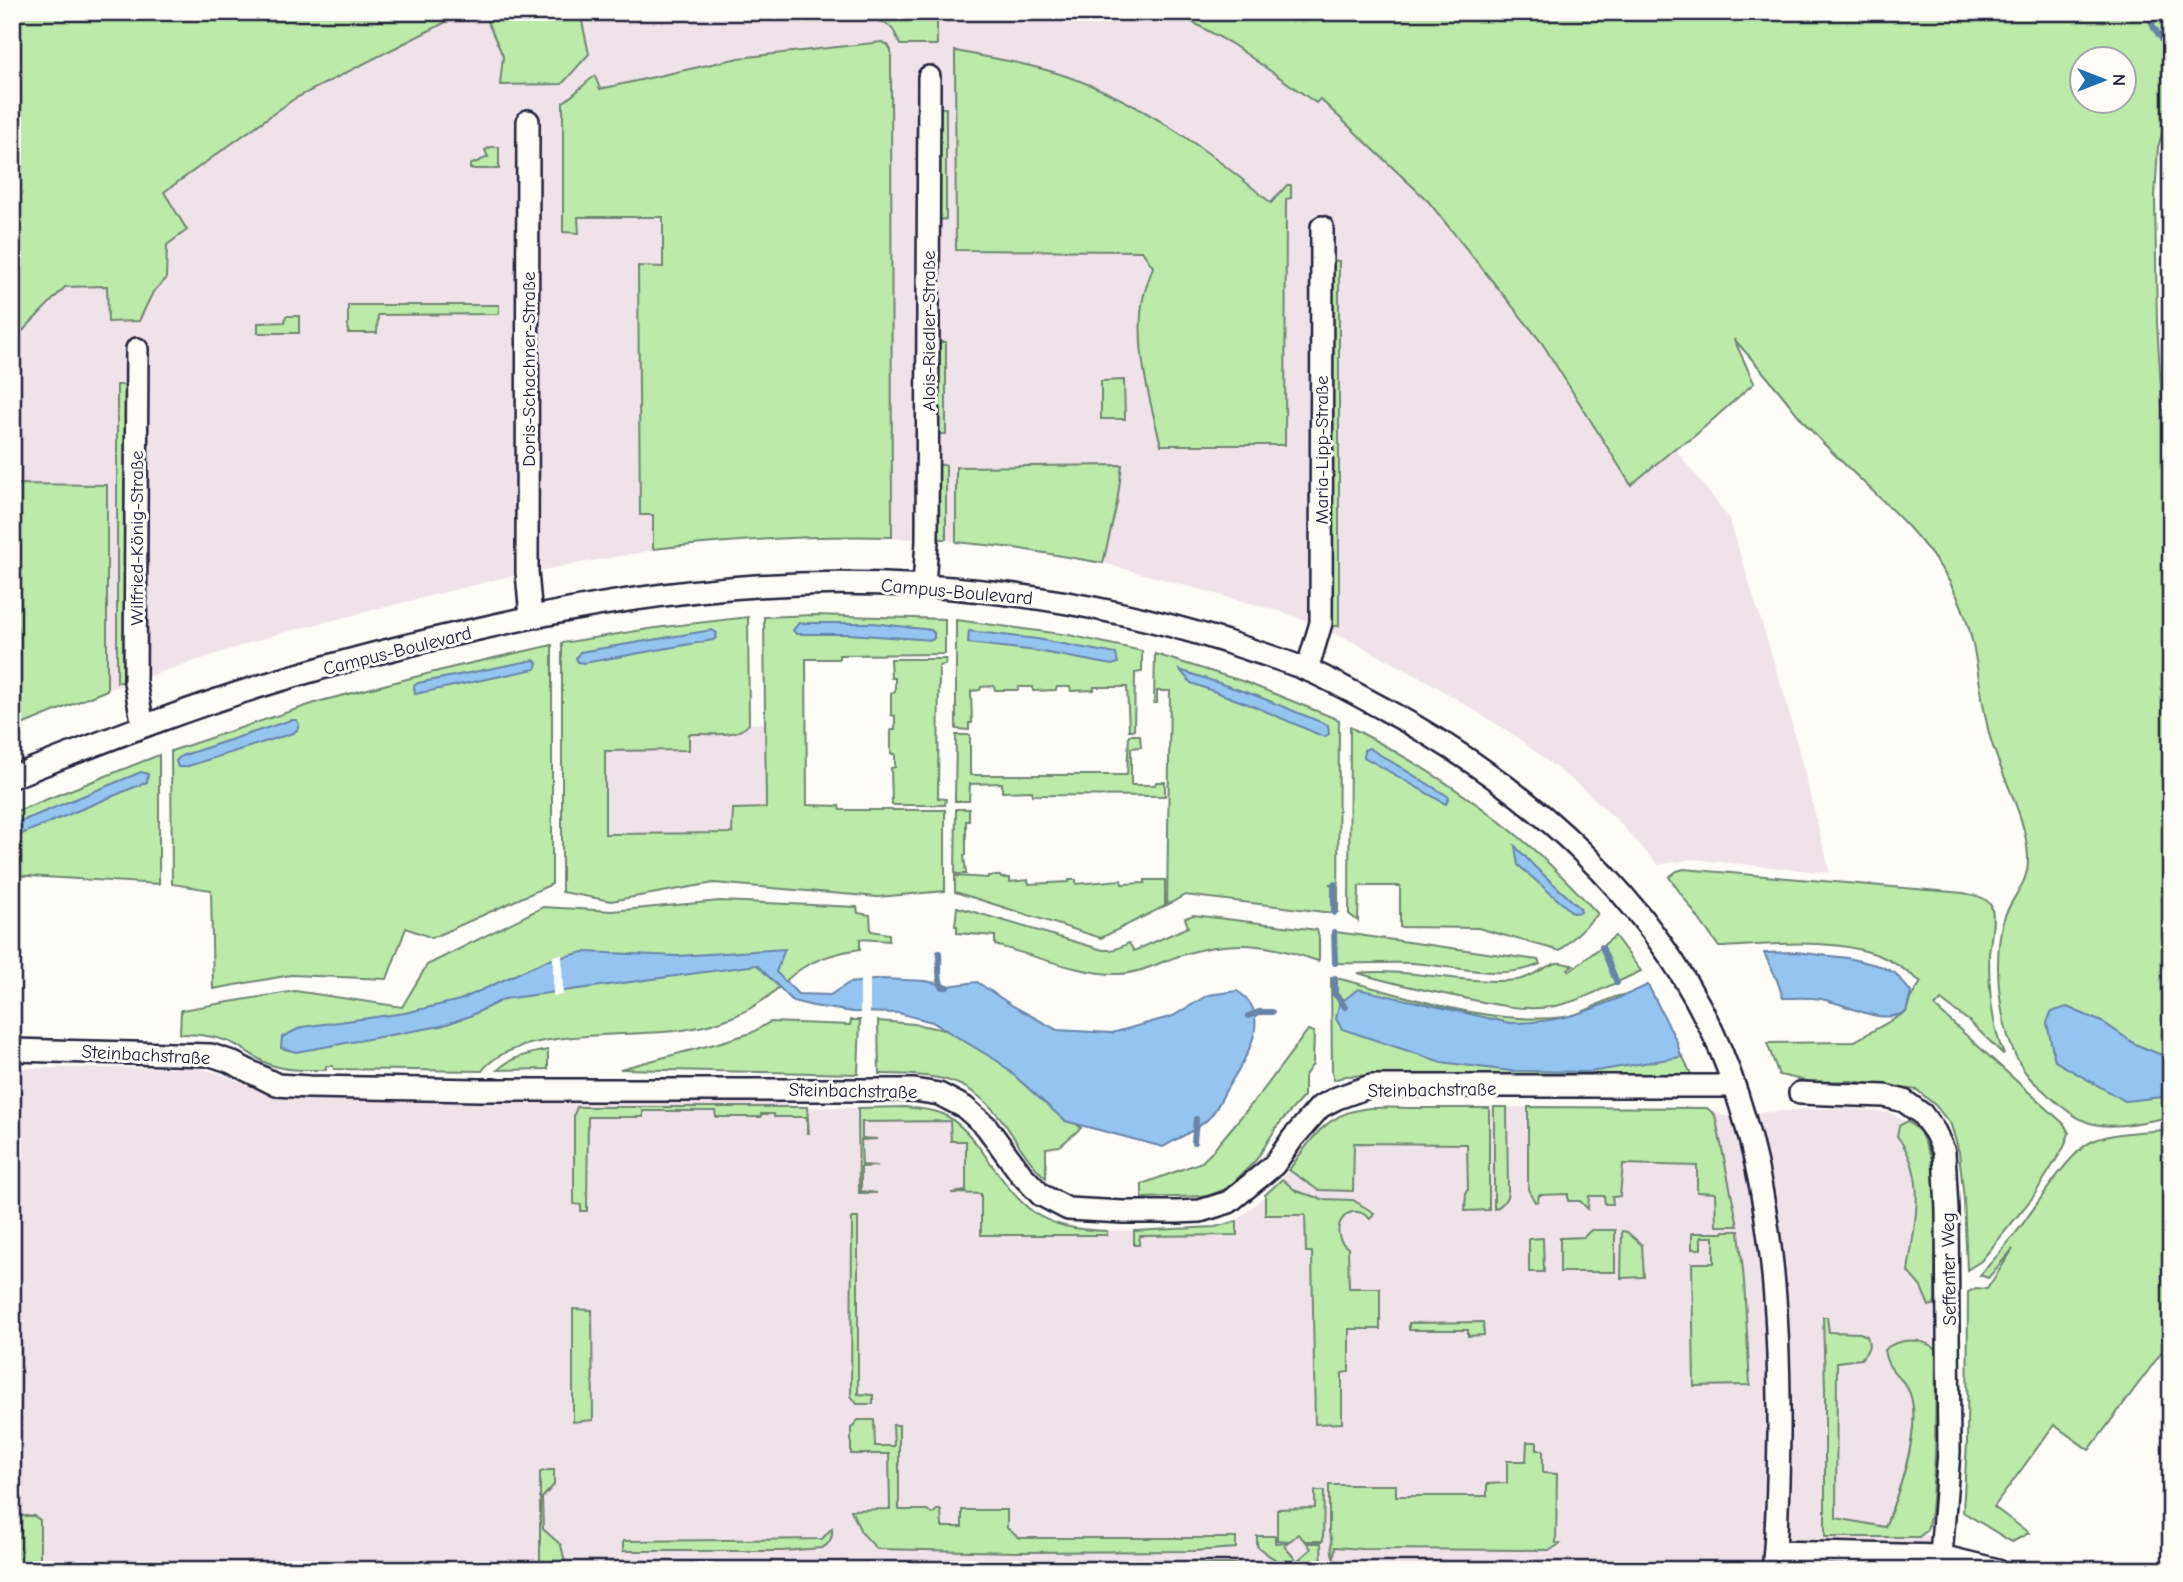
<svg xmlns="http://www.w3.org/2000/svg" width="2183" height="1582" font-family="'Comic Neue',sans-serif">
	<rect width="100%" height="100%" fill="#fdfcf7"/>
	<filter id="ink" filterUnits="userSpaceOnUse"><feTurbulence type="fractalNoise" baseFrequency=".0143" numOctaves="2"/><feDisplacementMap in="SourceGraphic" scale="14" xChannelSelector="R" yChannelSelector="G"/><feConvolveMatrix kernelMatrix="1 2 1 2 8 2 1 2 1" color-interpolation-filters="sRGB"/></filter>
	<g filter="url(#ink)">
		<g fill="#f0e2e9">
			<polygon points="473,12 1226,12 1333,82 1690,440 1675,449 1729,518 1786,701 1830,873 1692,859 1658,865 1619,822 1586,791 1514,735 1429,682 1349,640 1286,613 1103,563 1015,548 938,539 787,537 721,541 682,545 558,567 498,579 277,634 107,690 12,729 12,342 65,287 163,193 294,99 454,18"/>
			<polygon points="749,716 749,724 765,723 766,809 733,833 605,834 605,750"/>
			<polygon points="12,1068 199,1068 219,1073 266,1093 287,1096 403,1100 727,1097 809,1107 925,1109 944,1115 967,1133 1006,1187 1022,1204 1047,1221 1080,1230 1164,1231 1215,1227 1237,1221 1279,1183 1322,1128 1332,1120 1359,1109 1494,1107 1707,1108 1724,1116 1807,1109 1850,1108 1890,1113 1908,1123 1924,1137 1930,1152 1934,1169 1935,1455 1930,1523 1925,1533 1956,1570 12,1570"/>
		</g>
		<g fill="#bbeaa9" stroke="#6e8672" stroke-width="2" fill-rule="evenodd">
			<polygon points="12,12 473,12 454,18 294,99 164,192 187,230 167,245 166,279 153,292 139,321 108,322 107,286 65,287 12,342"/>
			<polygon points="483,12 580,12 589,54 562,84 500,85 503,56"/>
			<path d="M878,12H937V45H900C896,33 891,23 878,21Z"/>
			<path d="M1174,12H2171V117L2168,116L2158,147L2155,197L2157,323L2162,404L2171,457V1117C2147,1121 2110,1131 2087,1122C2072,1116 2060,1105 2048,1095C2042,1089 2034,1083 2029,1077C1999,1041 1993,969 2002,925C2008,898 2030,886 2028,857C2026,814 2001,777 1990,737C1978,691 1978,641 1958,598C1925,528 1859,484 1809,428C1798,416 1789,403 1779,391C1764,373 1749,356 1734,339L1754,383L1690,440L1675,448L1631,485L1542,343L1428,201L1320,99L1316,103L1232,44ZM2082,60H2124V102H2082Z"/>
			<path d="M882,42L888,45L891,50L892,537C812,535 733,540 653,549V515H640L638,266L663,267V217H578L579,233L563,232V102C575,95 583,84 595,76L600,89L739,58Z"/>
			<path d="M955,51C992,58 1030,64 1066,76C1143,102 1209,151 1271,203L1287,185H1291V198L1286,199L1285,445H1161C1149,399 1136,351 1142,304C1144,291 1149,279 1153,267L1142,251L956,250Z"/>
			<polygon points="938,108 946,108 946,219 938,220"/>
			<polygon points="491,147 499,147 499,169 470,169 470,165 488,157 485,150"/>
			<polygon points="2171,152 2171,319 2166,195 2168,166"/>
			<polygon points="1332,261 1339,261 1339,626 1331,626"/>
			<polygon points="348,305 499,305 499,314 378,315 377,333 348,333"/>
			<polygon points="286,316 299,316 299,333 258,333 258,323 285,322"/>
			<rect x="938" y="342" width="8" height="92"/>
			<polygon points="1124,380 1125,419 1101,419 1101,381"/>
			<polygon points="117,385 125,385 124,682 117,682"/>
			<rect x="938" y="465" width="8" height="74"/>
			<polygon points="1122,465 1117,503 1103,563 1015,548 956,542 956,467"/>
			<polygon points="12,484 107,485 107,690 12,729"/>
			<path d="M814,615L945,619V654L839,655V659H806L807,805L839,806L840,810H945V891L878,897L714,883L611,901L562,892V643L655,628L748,617L749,724C737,739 707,733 689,734V750L605,751V834L732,833L733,809L766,808L764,617Z"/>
			<polygon points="956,620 1069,635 1142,651 1142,672 1135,673 1134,730 1129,730 1127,687 1094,687 1094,690 1071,691 1070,687 1057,687 1056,690 1033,691 1033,687 1019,687 1018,690 995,690 994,686 981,687 980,690 971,691 972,723 969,723 969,730 956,729"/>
			<polygon points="552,645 552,884 432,938 406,928 387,979 291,975 213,989 211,890 172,884 171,751 321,701 454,667"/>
			<polygon points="1155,654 1245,682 1339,720 1338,912 1336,913 1335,885 1337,883 1329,884 1333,885 1333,913 1185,895 1167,905 1170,691 1157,691 1157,703 1154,703"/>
			<polygon points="890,659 946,659 945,665 939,666 938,798 946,799 945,805 892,805 891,768 895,767 895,754 891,754 891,730 895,730 895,716 891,715 891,693 895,692 895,678 891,678"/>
			<path d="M1350,727C1412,759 1472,797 1525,842C1551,864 1575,889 1598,914L1560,951L1478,928L1400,927V886H1359L1358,921L1349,914Z"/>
			<polygon points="956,735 970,735 970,775 1127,775 1129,735 1140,735 1141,747 1131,748 1131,785 1155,785 1156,782 1165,782 1165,796 1033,795 1032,791 1002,792 1002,783 970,784 969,801 955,801"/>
			<polygon points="159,755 159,884 12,875 12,813"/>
			<polygon points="956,809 969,809 969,821 966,821 966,855 964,855 966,874 955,874"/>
			<path d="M1684,869L1963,893C1972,895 1986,896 1991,906C1996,917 1990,942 1989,954C1989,988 1991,1024 2004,1055L1970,1022L1941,1000L1935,1007L2064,1124L2069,1133L2064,1147L2033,1197L1981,1261L1967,1270L1964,1200L1959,1152L1951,1125L1935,1105L1917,1090L1851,1081L1812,1082L1779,1075L1767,1043L1853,1042L1906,1012L1910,999L1921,982C1909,973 1898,964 1885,958C1839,936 1768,945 1719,947L1669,877L1677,871Z"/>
			<polygon points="955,876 988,878 988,876 1000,876 1001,878 1010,878 1010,882 1028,880 1029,884 1069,882 1069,880 1076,880 1076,884 1121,880 1122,884 1145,883 1145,880 1165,880 1165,906 1101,938 955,892"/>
			<path d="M720,901L857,907L858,913L870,915L871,931L889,934V941L860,939V949C840,952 821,957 804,967C788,976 777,991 762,1001C739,1017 711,1026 683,1030C630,1038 516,1026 482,1071L334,1069L333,1066H326V1070C308,1070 288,1071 271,1065C259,1061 249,1052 238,1046C220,1036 200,1034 180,1034L181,1010L295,991L402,1007L427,965L543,907L612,911Z"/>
			<path d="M957,907L1103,950H1114L1129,943L1134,951L1188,927L1185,918L1193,915L1317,930L1319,938V959L1318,961C1269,944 1232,938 1182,955C1162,961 1142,973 1120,974C1087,976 1029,954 995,945V936L957,933V926H955Z"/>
			<path d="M1336,932L1538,960L1540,964C1501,982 1452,965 1411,963C1386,962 1361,964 1336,963Z"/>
			<path d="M1615,936L1641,971C1612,984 1581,1002 1550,1007C1521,1011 1492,1004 1464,998C1428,991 1393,984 1358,973C1411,968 1464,985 1517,980C1533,978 1543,966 1557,963C1562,962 1568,965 1573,965L1568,969L1570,971Z"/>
			<path d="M1331,977H1333V995L1341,1001L1343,999L1336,993V978C1410,996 1487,1026 1565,1017C1582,1015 1598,1003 1615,997C1623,994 1633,994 1641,993L1671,1044L1683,1057L1691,1074H1412L1346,1076L1334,1080L1332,1072Z"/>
			<polygon points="851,1020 860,1020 858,1074 620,1069 718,1043 751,1033 770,1022 850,1025"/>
			<path d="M878,1021L914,1024L950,1031L981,1041L1042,1090L1081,1128L1060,1146L1046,1148V1178C1030,1164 1019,1145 1007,1127C971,1075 937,1075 879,1074Z"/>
			<polygon points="1308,1030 1314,1032 1313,1064 1304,1077 1304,1096 1278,1125 1256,1160 1228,1188 1208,1196 1142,1198 1142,1184 1202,1162 1210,1154 1261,1093"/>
			<path d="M548,1050V1069L498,1070C510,1057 531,1053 548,1050Z"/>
			<polygon points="577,1107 807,1107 809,1133 807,1133 807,1117 774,1117 774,1114 761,1114 761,1117 716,1117 715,1111 643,1111 643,1117 588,1117 587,1211 581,1211 581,1205 574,1204 574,1115"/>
			<path d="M905,1107C918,1109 931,1109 943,1114C959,1122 971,1136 982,1151C1021,1206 1034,1229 1107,1231V1235H981V1194L951,1193L966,1191V1141H951L950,1121L862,1122V1138L877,1139L861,1140L862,1165L877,1166L861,1167V1191L877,1193H859L858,1108Z"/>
			<path d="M1494,1107H1507L1508,1191C1508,1199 1501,1207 1494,1209Z"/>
			<polygon points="1528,1107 1707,1108 1715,1115 1738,1226 1716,1226 1715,1193 1697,1192 1697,1166 1623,1164 1620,1196 1612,1197 1613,1204 1605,1204 1604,1196 1589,1196 1588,1209 1580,1201 1568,1201 1568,1194 1539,1195 1538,1201 1535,1202 1528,1189"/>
			<path d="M1414,1108H1489V1210L1465,1211L1466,1191L1468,1190L1467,1144L1354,1143L1353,1191L1318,1190L1289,1170C1307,1145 1325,1115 1358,1110C1376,1106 1396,1108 1414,1108Z"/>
			<path d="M1908,1121L1920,1132L1932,1159L1936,1190L1935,1304L1929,1306L1921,1287L1908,1272C1914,1223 1929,1178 1897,1136L1899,1126Z"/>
			<path d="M2171,1129V1340L2089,1450L2054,1425L1994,1507L2029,1533L2012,1542L1963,1512L1967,1443L1968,1292L1976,1288L1987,1289L2013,1249L1988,1278L1980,1275C1992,1262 2004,1248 2015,1234C2033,1212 2067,1154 2091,1142C2114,1131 2145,1133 2171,1129Z"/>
			<path d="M1282,1179L1296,1191L1322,1199L1353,1200L1374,1213L1370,1219C1348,1196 1325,1233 1348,1248L1349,1288H1380V1329H1349V1372L1342,1373V1423L1315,1424L1312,1252H1306L1305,1215H1265V1195Z"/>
			<polygon points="852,1218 858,1218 858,1394 873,1395 873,1404 857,1404 851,1396"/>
			<polygon points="1237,1221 1237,1235 1140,1236 1139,1245 1134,1245 1134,1231 1215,1227"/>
			<polygon points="1591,1230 1615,1230 1615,1272 1560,1272 1560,1238 1584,1237"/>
			<polygon points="1622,1231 1627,1232 1642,1245 1644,1277 1621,1278"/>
			<polygon points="1724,1231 1739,1231 1744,1281 1750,1385 1694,1386 1692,1263 1714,1263 1714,1237 1701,1237 1701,1249 1692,1249 1692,1233 1723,1233"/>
			<polygon points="1543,1238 1544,1272 1529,1272 1529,1239"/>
			<polygon points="573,1309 592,1310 593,1420 573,1422"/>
			<path d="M1823,1317H1827L1829,1332L1860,1333L1867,1336C1871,1346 1868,1351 1861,1359L1837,1362L1836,1518L1885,1527C1898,1495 1919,1436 1912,1401C1908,1381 1897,1379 1889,1365C1886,1361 1885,1355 1884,1350C1898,1338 1921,1337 1936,1349L1935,1455L1931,1512L1927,1530L1919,1537H1825V1388Z"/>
			<polygon points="1483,1322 1484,1335 1468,1336 1468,1330 1409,1330 1409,1323"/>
			<polygon points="858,1420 874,1420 875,1446 894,1446 893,1425 899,1425 899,1510 927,1510 932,1514 937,1510 941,1510 942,1527 962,1527 962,1510 1007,1510 1007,1528 1019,1538 1236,1538 1236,1548 1193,1551 1017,1552 877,1549 861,1532 851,1510 890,1509 889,1454 851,1454 851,1428"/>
			<path d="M1527,1442H1537V1450H1543V1473L1557,1474L1556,1543L1560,1544L1550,1550L1362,1549L1335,1547L1334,1558C1329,1550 1334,1540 1329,1533V1485H1396V1496H1487V1484L1507,1483V1461H1526Z"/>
			<polygon points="549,1470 554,1470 554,1485 542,1498 543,1529 561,1545 565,1562 550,1569 540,1560 540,1472"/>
			<polygon points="1315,1491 1324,1491 1323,1541 1305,1541 1298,1534 1290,1541 1277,1540 1277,1509 1315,1508"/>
			<path d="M18,1516H34L40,1520V1560C56,1561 75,1559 88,1570H12V1518Z"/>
			<path d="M832,1528C833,1537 830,1544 822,1548L782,1551H623V1541L822,1539Z"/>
			<path d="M1257,1536H1275V1543L1288,1542L1284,1546L1297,1561L1311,1549L1307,1543H1321L1322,1567C1294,1568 1279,1566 1257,1546Z"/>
			<polygon points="1662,1563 1744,1564 1744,1570 1658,1570 1658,1565"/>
			<polygon points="610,1564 752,1564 752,1570 598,1570"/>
			<polygon points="761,1564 806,1564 806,1570 760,1570"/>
			<polygon points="1233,1564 1246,1565 1257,1570 818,1570 819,1566"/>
		</g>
		<g fill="#95c4f0" stroke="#6783a8" stroke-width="2">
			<polygon points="799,623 873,623 931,630 934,633 934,638 932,640 848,634 796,634 793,630"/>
			<polygon points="712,630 717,633 716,638 713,640 584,663 578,662 576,658 580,652"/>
			<polygon points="969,631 1037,639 1116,654 1118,663 1112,665 1037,651 968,643"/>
			<polygon points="534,660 537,663 535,669 415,694 414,686 418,683"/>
			<polygon points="1180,670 1257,696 1328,725 1329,734 1324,737 1256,707 1191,683"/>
			<polygon points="291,720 297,720 299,725 297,730 293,733 185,767 178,767 176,761 181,756"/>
			<polygon points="1369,748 1449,797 1446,804 1364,757 1364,750"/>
			<polygon points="141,772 148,774 147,782 12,838 12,825"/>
			<polygon points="1515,846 1535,867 1580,908 1581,912 1573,913 1518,865"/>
			<path d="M785,949L776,972L798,994L830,995L849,983L882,979L926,981L948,986L977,982L1013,1006L1057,1030L1112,1033L1173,1016L1208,995L1237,991C1276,1015 1244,1061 1226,1090C1221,1099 1216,1111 1209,1118C1197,1130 1177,1139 1163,1147L1065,1121L999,1062L932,1022L899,1013L853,1012L813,1006L793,1001L757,965L504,999L470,1016L441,1026L296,1052L281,1048L282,1037L302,1027L405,1013L460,1000L545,961L584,952L678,956Z"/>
			<path d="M1795,952L1848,958L1880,966L1895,973L1911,992L1906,1012C1878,1026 1850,1004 1821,999C1809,997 1795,998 1783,998L1777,980L1764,953Z"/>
			<path d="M1648,985L1677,1042L1681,1057L1590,1072L1510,1071L1441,1062L1342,1029L1336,1019L1339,1004L1358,989L1510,1023C1568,1023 1597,1008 1648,985Z"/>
			<polygon points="2067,1007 2104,1023 2135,1044 2171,1059 2171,1096 2125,1101 2055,1061 2047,1023 2051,1012"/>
		</g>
		<g fill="#fdfcf7">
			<polygon points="562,954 563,995 553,996 553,956"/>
			<polygon points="870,977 870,1016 860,1015 860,978"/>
		</g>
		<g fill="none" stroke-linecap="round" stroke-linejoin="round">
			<g stroke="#6783a8" stroke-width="6">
				<polyline points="2148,12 2154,28 2171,51"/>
				<polyline points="1334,884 1334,913"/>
				<polyline points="1334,932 1335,963"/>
				<polyline points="1602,947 1617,983"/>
				<path d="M939,953C940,965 937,977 942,987H947"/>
				<polyline points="1335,978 1335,994 1345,1007"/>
				<polyline points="1248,1016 1259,1012 1272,1012"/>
				<polyline points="1194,1142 1196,1119"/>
			</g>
			<g stroke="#22223b" stroke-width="26">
				<g id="minor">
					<polyline points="528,121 527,572 531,617"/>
					<polyline points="137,349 135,682 143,726"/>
					<polyline points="924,586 927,541 929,77"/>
					<polyline points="1307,670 1321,623 1322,227"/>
					<path d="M12,777C99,743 187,708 277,681C343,661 410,644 478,629C569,608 662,592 756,586C914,576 1075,594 1227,642C1253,651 1281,659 1308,670C1334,681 1359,696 1384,709C1526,785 1657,899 1721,1051C1771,1172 1780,1305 1779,1435C1778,1480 1778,1525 1773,1570"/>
					<polyline points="12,1050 211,1055 229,1061 277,1085 309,1087 480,1090 914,1090 939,1094 964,1107 986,1126 1021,1174 1041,1195 1068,1209 1123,1212 1177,1212 1200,1211 1229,1202 1274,1165 1293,1138 1320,1107 1337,1098 1371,1086 1734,1086"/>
					<polyline points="1800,1093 1885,1096 1904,1101 1922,1114 1935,1132 1944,1152 1947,1210 1949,1452 1941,1556 1936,1570"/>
					<polyline points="1775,1552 1941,1556 1998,1570"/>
				</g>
			</g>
			<use href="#minor" stroke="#fdfcf7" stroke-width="21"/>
		</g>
	</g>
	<g text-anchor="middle" stroke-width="6" stroke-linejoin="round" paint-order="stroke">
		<g font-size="19" fill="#22223b" stroke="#fdfcf7">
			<text transform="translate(928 331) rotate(-90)" y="7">Alois-Riedler-Straße</text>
			<text transform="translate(528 369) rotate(-90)" y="7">Doris-Schachner-Straße</text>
			<text transform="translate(1321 450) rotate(-90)" y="7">Maria-Lipp-Straße</text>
			<text transform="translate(136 538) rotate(-90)" y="7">Wilfried-König-Straße</text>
			<text transform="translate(957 591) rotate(5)" y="7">Campus-Boulevard</text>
			<text transform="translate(397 650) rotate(-14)" y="7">Campus-Boulevard</text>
			<text transform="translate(146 1054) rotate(3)" y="7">Steinbachstraße</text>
			<text transform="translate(1432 1089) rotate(-1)" y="7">Steinbachstraße</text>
			<text transform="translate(853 1090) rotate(1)" y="7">Steinbachstraße</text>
			<text transform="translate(1948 1269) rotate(-91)" y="7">Seffenter Weg</text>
		</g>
	</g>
	<rect width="2183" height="1582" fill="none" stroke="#fdfcf7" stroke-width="42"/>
	<rect x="21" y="21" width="2141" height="1540" fill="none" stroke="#22223b" stroke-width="2.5" filter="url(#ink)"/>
	<g transform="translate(2103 80) rotate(90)"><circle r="33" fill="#fdfcf7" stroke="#a5a5ac" stroke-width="2"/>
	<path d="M0-5L12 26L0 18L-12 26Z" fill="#1f6fb2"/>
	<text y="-10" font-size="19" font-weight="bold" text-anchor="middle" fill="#22223b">N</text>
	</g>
</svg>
